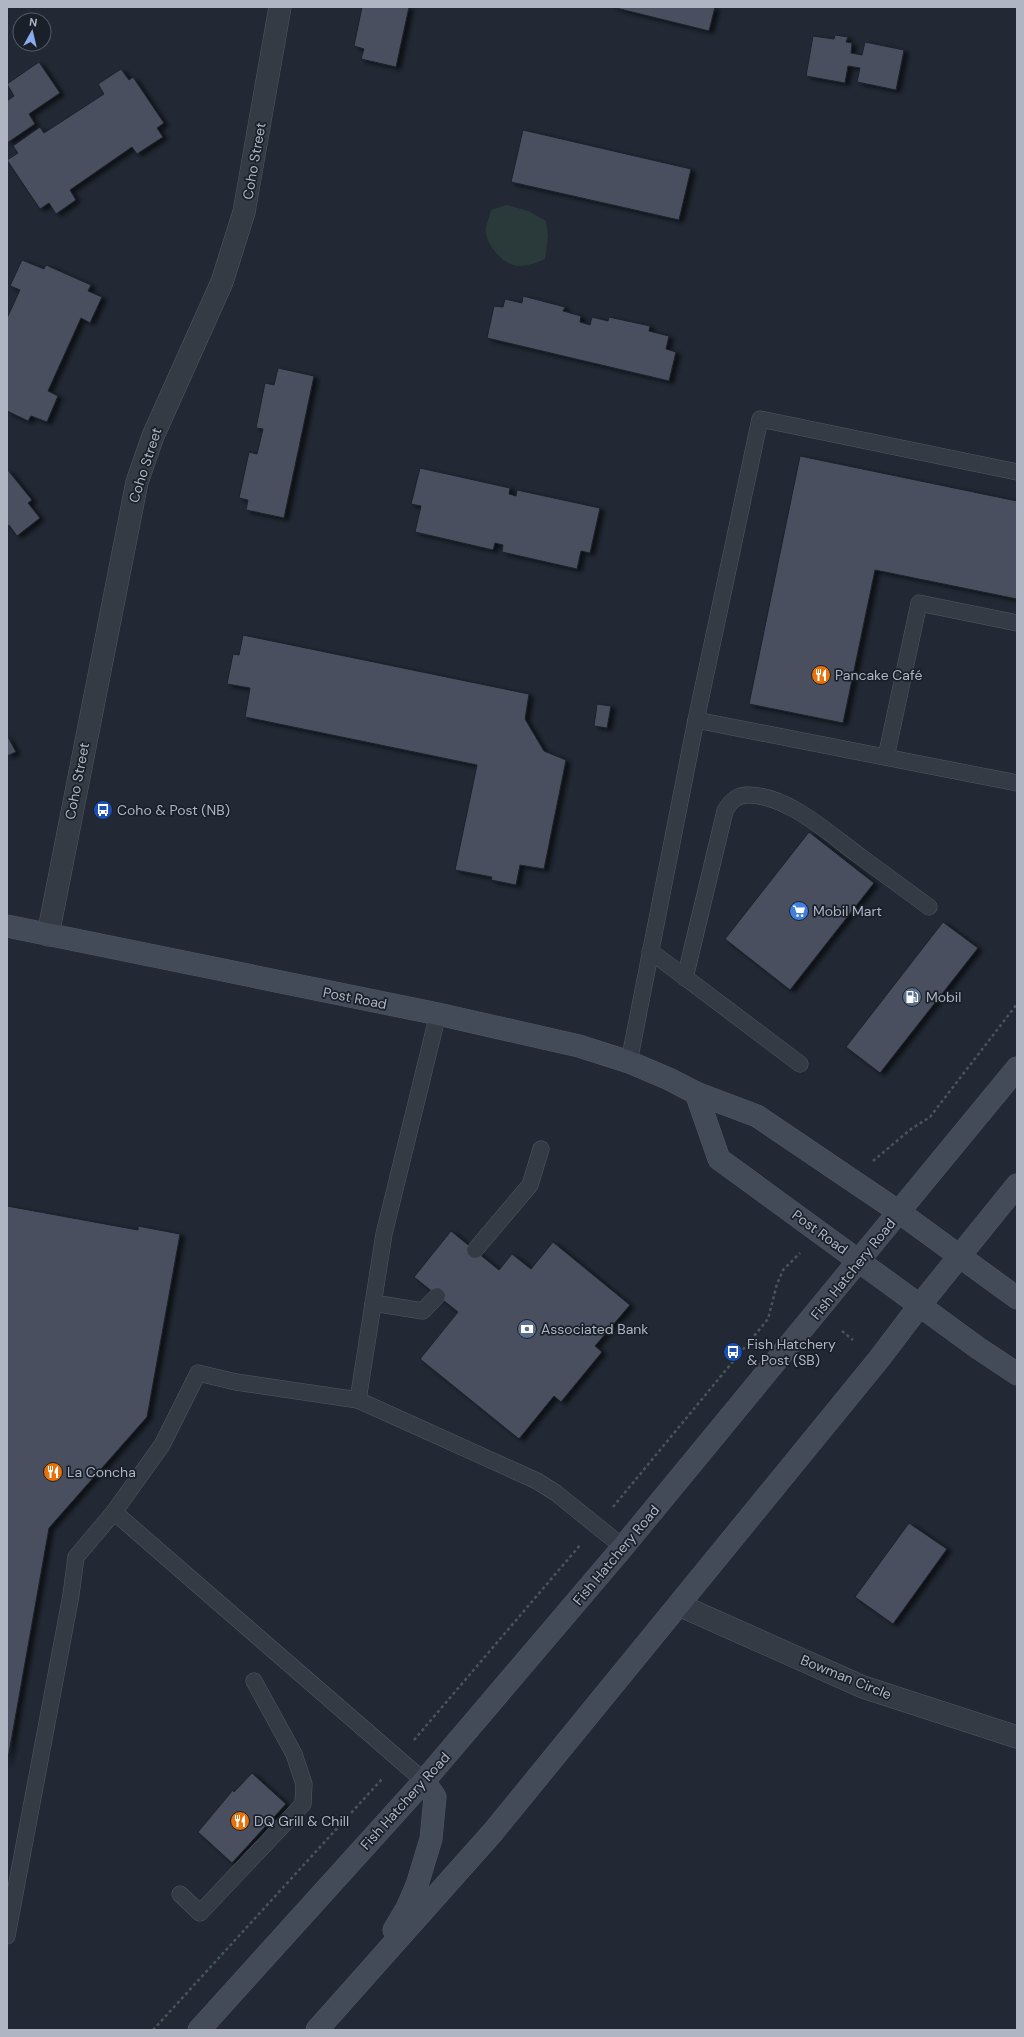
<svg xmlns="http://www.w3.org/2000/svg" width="1024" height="2037" font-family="'DM Sans',sans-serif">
	<defs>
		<filter id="shadow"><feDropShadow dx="4.5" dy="2.5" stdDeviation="2" flood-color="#0009"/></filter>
	</defs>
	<rect width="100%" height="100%" fill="#222934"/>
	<path fill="#2a3a3b" d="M507,205L528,211L546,221L548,237L545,259C536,263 528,266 518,266C503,265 484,243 486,228C487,222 490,216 491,210Z"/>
	<g fill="#48505e" stroke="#1c222c" filter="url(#shadow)">
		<polygon points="362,7 409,7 396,67 361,59 364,49 354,46"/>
		<polygon points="612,7 715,7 709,31"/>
		<polygon points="835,35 848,37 846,42 852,43 851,53 862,55 865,42 904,50 896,90 857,82 860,68 848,66 845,83 806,76 813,36 834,39"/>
		<polygon points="39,62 60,93 29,114 35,124 7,143 7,101 14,96 7,84"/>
		<polygon points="121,69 129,80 133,77 164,123 157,128 163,137 137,154 132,147 70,190 76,200 56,214 49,203 40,209 7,160 18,153 13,146 40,127 44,133 104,94 98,84"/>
		<polygon points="523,130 691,169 679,220 511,182"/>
		<polygon points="22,260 44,269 46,265 91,285 88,291 102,297 90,323 81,318 48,391 58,396 47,422 31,416 28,421 7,411 7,318 20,290 10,286"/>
		<polygon points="523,296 565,307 563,311 581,316 580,322 590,325 592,317 608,321 609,317 650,326 649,331 669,336 666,349 676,352 669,381 487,338 494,306 503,307 505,299 522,303"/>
		<polygon points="278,368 314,376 284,518 246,510 248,500 239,498 249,452 257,454 263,429 256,428 265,383 274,385"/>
		<polygon points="800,456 1017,501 1017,599 875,570 843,723 749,704"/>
		<polygon points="420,468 510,488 509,494 516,496 517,490 600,508 590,553 581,551 577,569 502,552 503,545 495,543 493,550 415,532 421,506 411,504"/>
		<polygon points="7,469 32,500 28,503 40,518 17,536 9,525 7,527"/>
		<polygon points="243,635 529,694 525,719 544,751 566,760 544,869 520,865 516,885 491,880 492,877 455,870 477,765 245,717 250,688 227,684 233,654 239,655"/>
		<polygon points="597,704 611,706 607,728 594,726"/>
		<polygon points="7,735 16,752 7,756"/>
		<polygon points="809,832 874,883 790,990 725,939"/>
		<polygon points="943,922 978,948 880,1073 846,1047"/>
		<polygon points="7,1206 138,1230 138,1226 180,1234 147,1417 49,1528 7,1764"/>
		<polygon points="451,1231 499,1270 512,1254 531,1269 553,1242 630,1305 595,1346 602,1352 561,1402 554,1396 519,1439 420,1359 458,1312 414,1277"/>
		<polygon points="909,1523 947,1549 893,1624 855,1597"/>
		<polygon points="252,1773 286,1804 232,1863 198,1832 233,1790 234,1792"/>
	</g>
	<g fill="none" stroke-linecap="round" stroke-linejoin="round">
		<g stroke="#525863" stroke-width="17">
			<g id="lane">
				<polyline points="696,720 760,419 1017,472"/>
				<polyline points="886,757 919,603 1017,623"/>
				<polyline points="650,951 800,1064"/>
				<path d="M685,978L725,811C730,802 736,795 748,795C787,795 827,832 857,854C881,872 905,889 929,907"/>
				<polyline points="438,1014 384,1234 358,1400 537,1481 556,1493 623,1547"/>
				<polyline points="629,1062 696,720 1017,783"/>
				<polyline points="475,1250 530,1185 541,1149"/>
				<polyline points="373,1303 423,1311 437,1296"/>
				<polyline points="358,1400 236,1382 198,1373 162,1445 114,1512 424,1781"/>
				<polyline points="180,1894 200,1913 303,1804 304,1784 294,1754 254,1681"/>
				<polyline points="7,1936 71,1595 76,1557 114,1512"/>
			</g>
		</g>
		<g stroke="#525863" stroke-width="23">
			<g id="street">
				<polyline points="48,935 137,482 153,436 222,282 244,212 280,7"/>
				<polyline points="679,1605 863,1687 1017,1737"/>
			</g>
		</g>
		<g stroke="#525863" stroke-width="23">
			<g id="secondary">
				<polyline points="7,926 438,1014 579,1046 629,1062 669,1079 696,1093 757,1116 899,1212 1017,1298"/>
				<polyline points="696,1093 719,1159 978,1348 1017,1374"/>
				<polyline points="394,1930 407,1908 417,1885 431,1839 435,1797 424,1781"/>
				<polyline points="199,2030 424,1781 623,1547 1017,1068"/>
				<polyline points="317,2030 493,1832 879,1359 920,1305 1017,1185"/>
			</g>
		</g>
		<g stroke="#48565a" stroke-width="2.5" stroke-dasharray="3 3" stroke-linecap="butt">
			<polyline points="873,1161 911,1129 930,1117 1017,1004"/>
			<polyline points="842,1331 853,1340"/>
			<polyline points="613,1507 768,1319 777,1284 783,1270 800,1253"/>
			<polyline points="414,1740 581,1544"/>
			<polyline points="153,2030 383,1778"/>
		</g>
		<use href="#lane" stroke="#353b45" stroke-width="16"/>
		<use href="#street" stroke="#353b45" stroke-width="22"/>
		<use href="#secondary" stroke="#434a58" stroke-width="22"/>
	</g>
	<defs>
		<g id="restaurant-disc" transform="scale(1)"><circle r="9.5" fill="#e8710a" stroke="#1a202a"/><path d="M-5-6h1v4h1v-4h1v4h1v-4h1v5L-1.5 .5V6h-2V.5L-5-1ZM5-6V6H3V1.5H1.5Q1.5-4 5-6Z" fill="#fff"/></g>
		<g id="bus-disc" transform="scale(1)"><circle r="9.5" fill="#1a4fb4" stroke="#1a202a"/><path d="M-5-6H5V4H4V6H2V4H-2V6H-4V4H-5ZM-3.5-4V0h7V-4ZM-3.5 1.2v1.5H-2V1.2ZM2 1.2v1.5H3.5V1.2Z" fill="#fff"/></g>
		<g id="supermarket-disc" transform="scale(1)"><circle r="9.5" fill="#3f7fe0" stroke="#1a202a"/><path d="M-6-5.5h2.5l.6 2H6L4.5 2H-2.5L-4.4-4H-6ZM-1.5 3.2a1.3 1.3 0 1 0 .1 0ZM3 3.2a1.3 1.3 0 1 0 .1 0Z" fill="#fff"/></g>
		<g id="fuel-disc" transform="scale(1)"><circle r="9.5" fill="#5c6f8a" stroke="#1a202a"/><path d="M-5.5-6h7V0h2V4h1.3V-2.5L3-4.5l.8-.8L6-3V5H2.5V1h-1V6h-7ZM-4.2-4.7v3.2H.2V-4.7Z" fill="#fff"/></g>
		<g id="bank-disc" transform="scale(1)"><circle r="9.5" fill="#5c6f8a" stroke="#1a202a"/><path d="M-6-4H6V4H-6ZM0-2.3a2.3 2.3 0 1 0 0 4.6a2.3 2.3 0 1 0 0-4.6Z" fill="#fff"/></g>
	</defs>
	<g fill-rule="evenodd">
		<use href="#restaurant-disc" x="821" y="675"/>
		<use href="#bus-disc" x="103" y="810"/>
		<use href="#supermarket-disc" x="799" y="911"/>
		<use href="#fuel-disc" x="912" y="997"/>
		<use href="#bank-disc" x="527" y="1329"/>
		<use href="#bus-disc" x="733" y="1352"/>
		<use href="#restaurant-disc" x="53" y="1472"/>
		<use href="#restaurant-disc" x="240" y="1821"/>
	</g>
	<g text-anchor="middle" stroke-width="3.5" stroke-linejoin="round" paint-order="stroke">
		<g font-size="14" fill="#afb5c2" stroke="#1a202a">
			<text transform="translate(254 161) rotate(-80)" y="5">Coho Street</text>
			<text transform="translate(145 465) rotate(-72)" y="5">Coho Street</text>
			<text transform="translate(77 781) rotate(-79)" y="5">Coho Street</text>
			<text transform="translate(355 998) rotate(11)" y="5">Post Road</text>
			<text transform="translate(820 1232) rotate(36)" y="5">Post Road</text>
			<text transform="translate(853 1269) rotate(-51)" y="5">Fish Hatchery Road</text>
			<text transform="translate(616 1555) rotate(-50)" y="5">Fish Hatchery Road</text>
			<text transform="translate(846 1677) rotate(22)" y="5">Bowman Circle</text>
			<text transform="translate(405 1801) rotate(-48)" y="5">Fish Hatchery Road</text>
		</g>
		<g font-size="14" fill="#afb5c2" stroke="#1a202a" text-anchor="start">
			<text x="835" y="680">Pancake Café</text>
			<text x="117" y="815">Coho &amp; Post (NB)</text>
			<text x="813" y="916">Mobil Mart</text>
			<text x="926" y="1002">Mobil</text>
			<text x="541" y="1334">Associated Bank</text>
			<text x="747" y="1349">Fish Hatchery<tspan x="747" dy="16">&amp; Post (SB)</tspan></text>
			<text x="67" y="1477">La Concha</text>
			<text x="254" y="1826">DQ Grill &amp; Chill</text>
		</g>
	</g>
	<rect width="1024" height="2037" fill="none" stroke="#afb5c2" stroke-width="16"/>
	<g transform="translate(32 32) rotate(8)"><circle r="19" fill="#1a202a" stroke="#565c67"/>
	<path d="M0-3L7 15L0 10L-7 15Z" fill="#8aabec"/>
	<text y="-6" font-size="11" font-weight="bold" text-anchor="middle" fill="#afb5c2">N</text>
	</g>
</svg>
